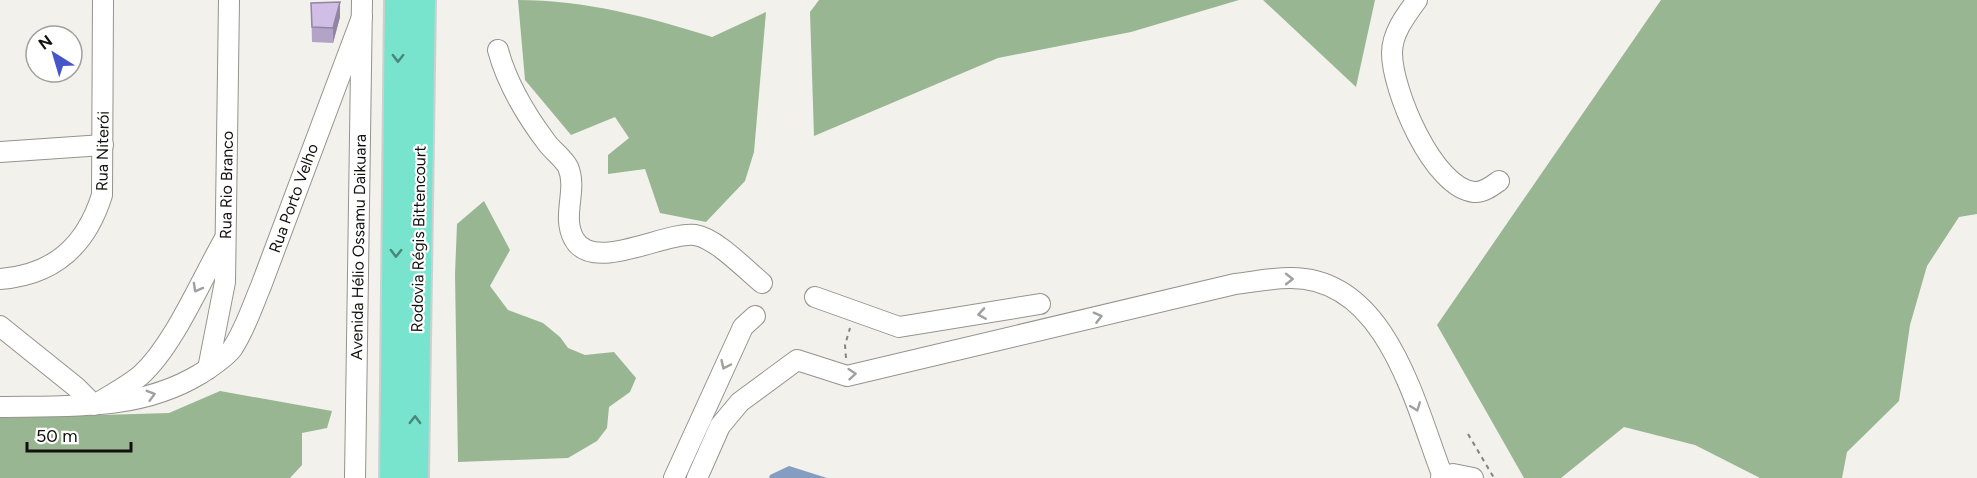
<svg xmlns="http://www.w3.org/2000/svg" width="1977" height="478" font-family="Figtree,sans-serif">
	<rect width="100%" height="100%" fill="#f2f1ec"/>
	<g fill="#99b693">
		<path d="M518,0C585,0 649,17 712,37L766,12L754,152L745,181L706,222L660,213L645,169L608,174V155L629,138L615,117L571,135L525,80Z"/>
		<polygon points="819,0 1239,0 1131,32 998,58 814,136 810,12"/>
		<polygon points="1263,0 1375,0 1356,87"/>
		<polygon points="1661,0 1977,0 1977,214 1959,217 1927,266 1910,325 1899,401 1847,452 1842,478 1760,478 1695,445 1624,427 1561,478 1524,478 1437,325"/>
		<polygon points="484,201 510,250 490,286 508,310 543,323 560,337 568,348 585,355 614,352 636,378 630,392 609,407 607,428 597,441 568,458 458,462 455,274 457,224"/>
		<polygon points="220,391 332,411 327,428 302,433 302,465 290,478 0,478 0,418 169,413"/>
	</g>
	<polygon fill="#849dc0" points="789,466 827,478 769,478 770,475"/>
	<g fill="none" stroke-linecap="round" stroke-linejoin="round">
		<g stroke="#94938e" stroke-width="22">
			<g id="minor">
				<path d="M1417,0C1406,15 1392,33 1392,53C1392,90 1433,188 1474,192C1483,193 1492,186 1499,181"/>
				<path d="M498,50C507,84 526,115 547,143C553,151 563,158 568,167C578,190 561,216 574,239C593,274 665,231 695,235C716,238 746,270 762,283"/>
				<polyline points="0,152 103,145"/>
				<path d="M0,279C54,275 86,246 102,195L103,0"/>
				<polyline points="815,297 899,327 1040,304"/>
				<polyline points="0,326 76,387 94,405"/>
				<polyline points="208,369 225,282 229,0"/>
				<path d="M98,403C112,394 128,386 141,375C174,345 201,280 224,240"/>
				<path d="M0,407C69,406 139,411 200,374C211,367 224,359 232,349C245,330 252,307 261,286L362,17"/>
				<polyline points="355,478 362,0"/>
				<polyline points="674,478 743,327 755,316"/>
				<path d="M697,478L720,426L740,402L797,360L847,376L1235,284C1253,282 1272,278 1290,278C1387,277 1415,405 1443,477"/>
				<polyline points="1441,478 1453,474 1473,478"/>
			</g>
		</g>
		<g stroke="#d0cfcf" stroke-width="32">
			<g id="highway">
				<polyline points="394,478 399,0"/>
				<polyline points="414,478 421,0"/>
			</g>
		</g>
		<g stroke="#858481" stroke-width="2" stroke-dasharray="4.5 4.5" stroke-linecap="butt">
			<polyline points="846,358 845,345 850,328"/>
			<polyline points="1468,434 1494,478"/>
		</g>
		<use href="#minor" stroke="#fff" stroke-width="20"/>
		<use href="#highway" stroke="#78e4ce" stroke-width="28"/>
	</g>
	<polygon fill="#b3a3c7" points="311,3 340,17 333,43 312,42"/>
	<polygon fill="#9285a2" points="340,2 340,17 333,43 333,28"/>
	<polygon fill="#d0bee7" stroke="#9285a2" stroke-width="1.5" points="340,2 333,28 312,27 311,3"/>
	<defs><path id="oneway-chevron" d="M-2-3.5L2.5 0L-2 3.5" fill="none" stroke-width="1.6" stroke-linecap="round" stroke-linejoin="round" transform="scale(1.5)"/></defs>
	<g stroke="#4a8578">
		<use href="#oneway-chevron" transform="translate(398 58) rotate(91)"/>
		<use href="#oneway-chevron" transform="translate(396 253) rotate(91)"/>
		<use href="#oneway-chevron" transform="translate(415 420) rotate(-89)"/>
	</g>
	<g stroke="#a0a09f">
		<use href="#oneway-chevron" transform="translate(1289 279)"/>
		<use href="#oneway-chevron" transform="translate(197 288) rotate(119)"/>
		<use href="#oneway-chevron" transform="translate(982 314) rotate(171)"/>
		<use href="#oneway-chevron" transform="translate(1098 317) rotate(-14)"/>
		<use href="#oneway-chevron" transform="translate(725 365) rotate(115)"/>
		<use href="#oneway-chevron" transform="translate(852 374) rotate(-5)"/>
		<use href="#oneway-chevron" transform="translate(151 395) rotate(-16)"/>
		<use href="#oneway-chevron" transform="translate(1416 407) rotate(69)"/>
	</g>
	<g text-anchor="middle" stroke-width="4.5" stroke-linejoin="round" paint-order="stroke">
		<g font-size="16" fill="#12110f" stroke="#fff">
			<text transform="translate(102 151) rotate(-89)" y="6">Rua Niterói</text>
			<text transform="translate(226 185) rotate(-89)" y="6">Rua Rio Branco</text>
			<text transform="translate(293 198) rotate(-70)" y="6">Rua Porto Velho</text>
			<text transform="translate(418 239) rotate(-89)" y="6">Rodovia Régis Bittencourt</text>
			<text transform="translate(358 247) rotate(-89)" y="6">Avenida Hélio Ossamu Daikuara</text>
		</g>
	</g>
	<g transform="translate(54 54) rotate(323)"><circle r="28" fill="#ffffff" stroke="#a0a09f" stroke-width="1.5"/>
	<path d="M0-4.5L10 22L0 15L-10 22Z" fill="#4555ca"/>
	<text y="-9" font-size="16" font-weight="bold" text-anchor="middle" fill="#12110f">N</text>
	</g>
	<path d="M27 442v9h104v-9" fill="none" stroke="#12110f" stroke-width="3"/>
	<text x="36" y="442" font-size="18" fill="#12110f" stroke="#ffffff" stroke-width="4.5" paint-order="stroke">50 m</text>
</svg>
